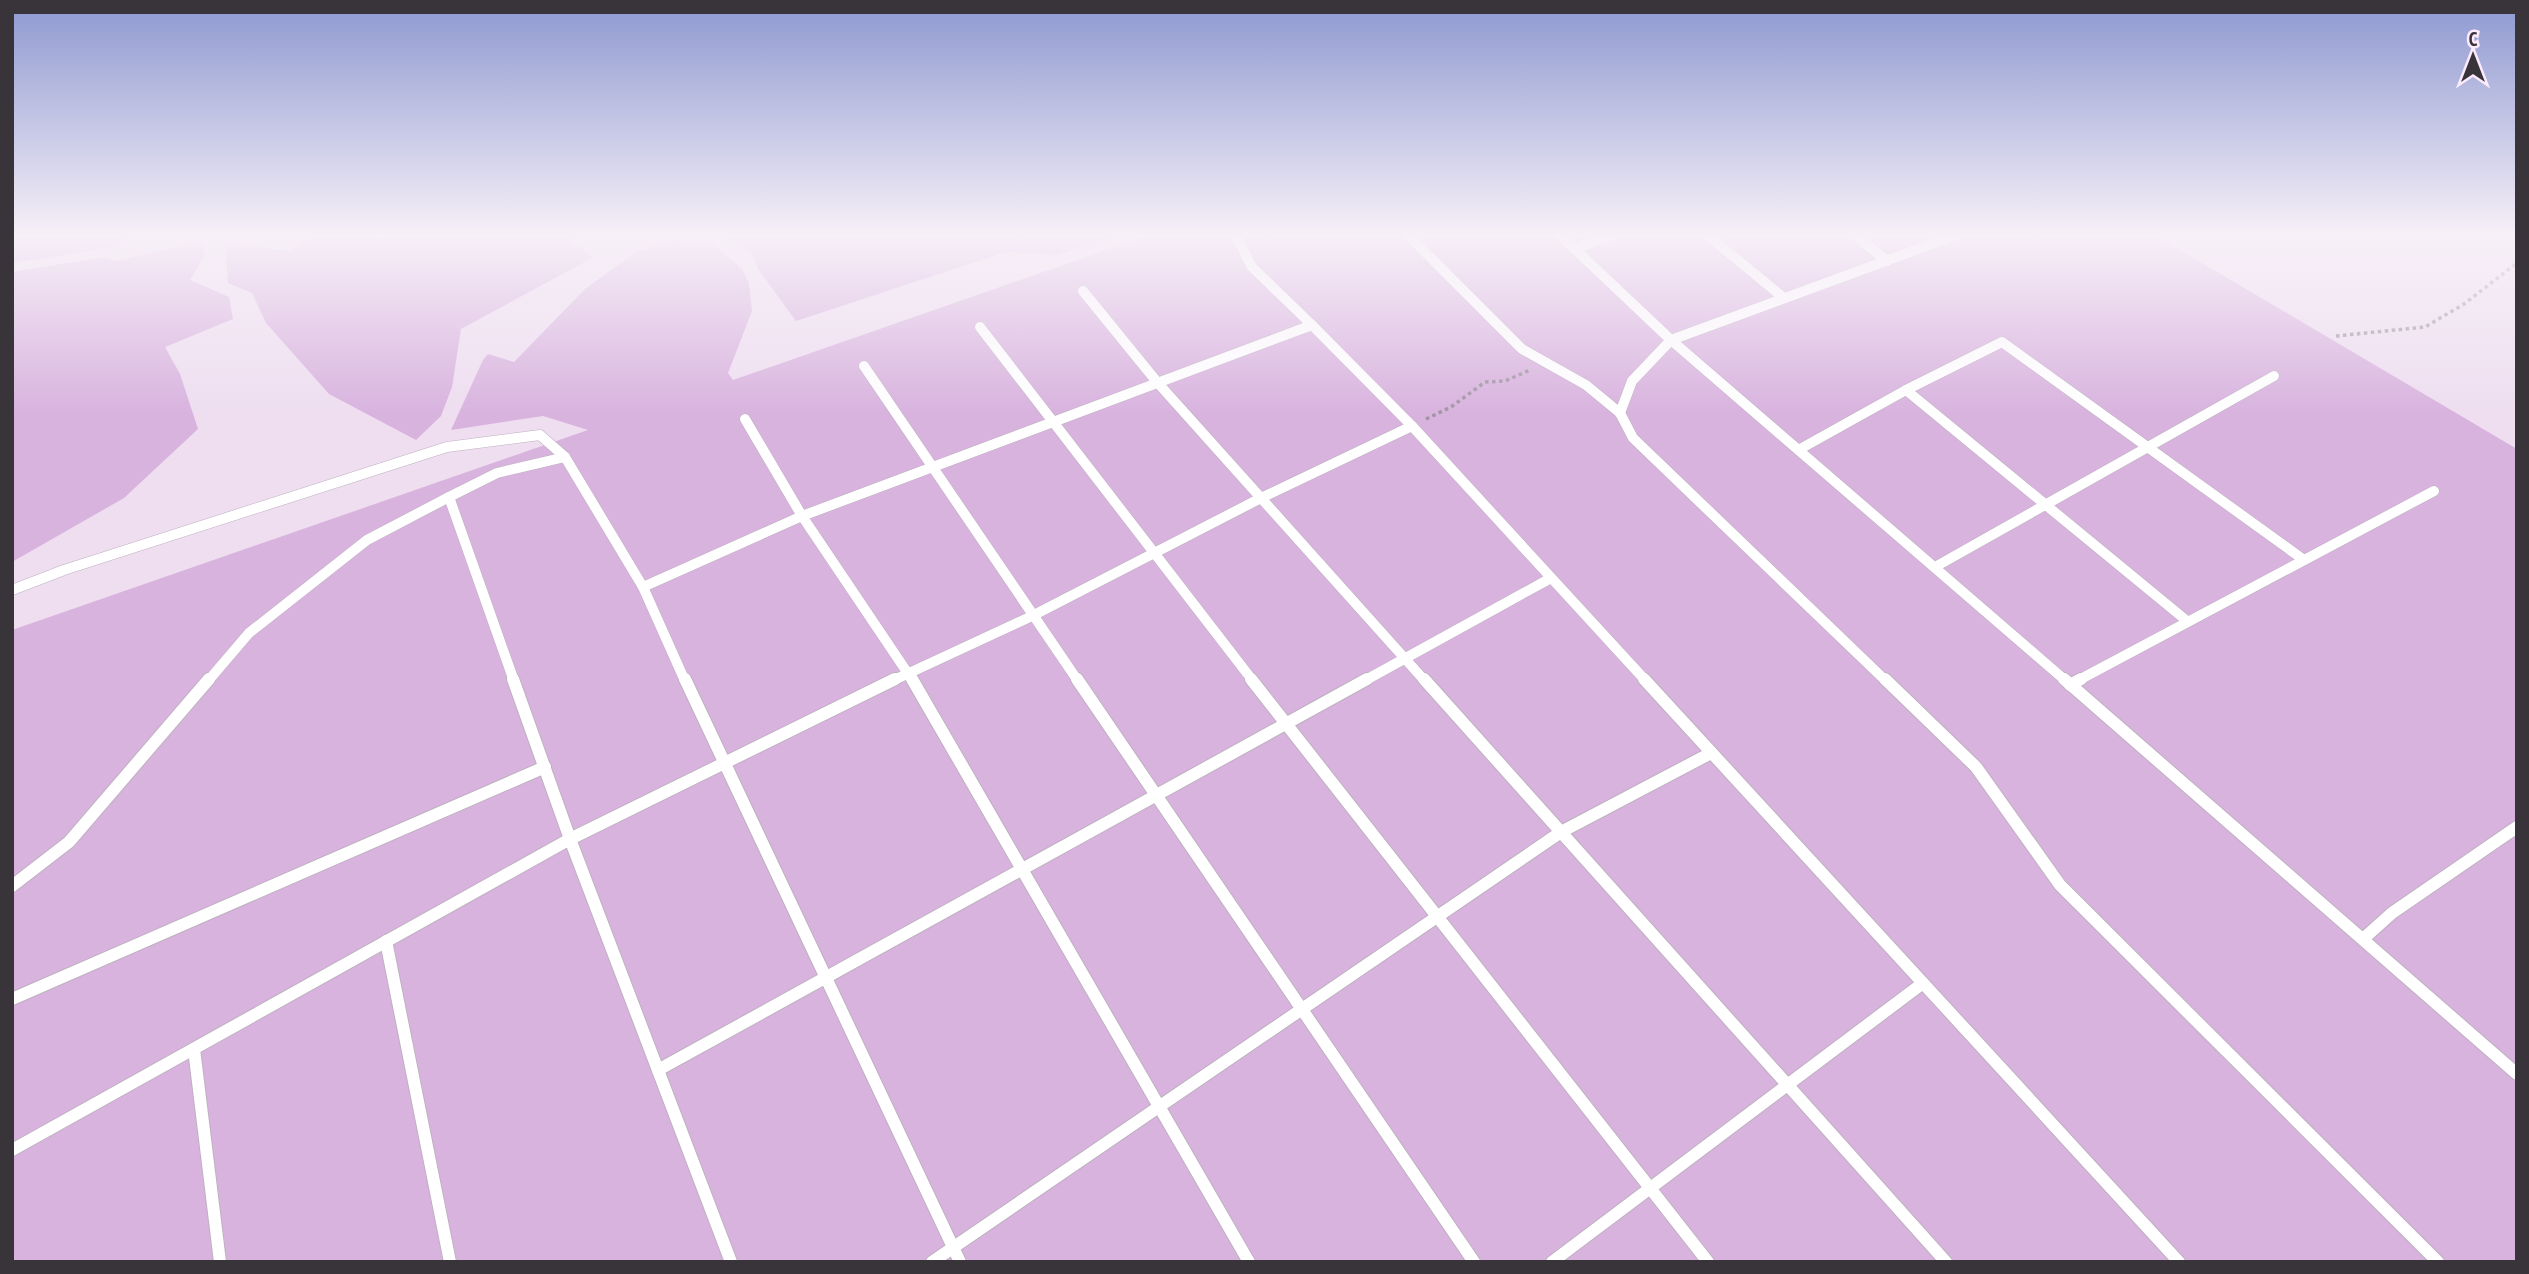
<svg xmlns="http://www.w3.org/2000/svg" width="2529" height="1274" font-family="'PT Sans Narrow',sans-serif">
	<rect width="100%" height="100%" fill="#eedef0"/>
	<g fill="#d8b3de">
		<polygon points="12,234 137,234 115,247 12,263"/>
		<polygon points="315,234 362,234 378,240 395,234 585,234 571,242 594,257 461,329 452,387 441,416 416,440 329,394 266,323 252,293 228,283 225,243 290,251"/>
		<polygon points="735,234 1125,234 1058,255 1006,252 796,321 758,269 751,252 727,240"/>
		<polygon points="1152,234 2153,234 2517,449 2517,1262 12,1262 12,630 588,430 543,416 451,430 483,360 488,354 514,362 585,289 636,252 674,240 712,243 742,269 749,283 752,311 728,373 733,380"/>
		<polygon points="200,242 205,255 190,280 229,297 233,319 165,347 180,374 198,429 124,498 12,562 12,272 105,257 116,261"/>
	</g>
	<g fill="none" stroke-linecap="round" stroke-linejoin="round">
		<g stroke="#bfb0c1" stroke-width="11">
			<g id="lane-far1">
				<polyline points="1235,234 1252,267 1312,325"/>
				<polyline points="1407,234 1522,349 1586,385 1620,413"/>
				<polyline points="1559,234 1671,340 2066,681"/>
				<polyline points="1706,234 1784,298"/>
				<polyline points="1854,234 1887,261"/>
				<polyline points="1574,249 1614,234"/>
				<polyline points="1083,291 1157,382 1425,681"/>
				<polyline points="980,327 1253,681"/>
				<polyline points="864,366 1078,681"/>
				<polyline points="1906,390 2187,621"/>
				<polyline points="745,419 802,516 913,681"/>
				<polyline points="1800,449 1906,390 2002,342 2304,560"/>
				<polyline points="449,497 497,473 565,457"/>
				<polyline points="1935,567 2274,376"/>
				<polyline points="12,590 64,570 447,447 540,435 565,457 643,587"/>
				<polyline points="208,681 249,633 367,540 449,497 514,681"/>
				<polyline points="685,681 643,587 802,516 1312,325 1412,426 1646,681"/>
				<polyline points="892,681 1032,616 1261,498 1412,426"/>
				<polyline points="1364,681 1551,578"/>
				<polyline points="1886,681 1633,438 1620,413 1632,381 1671,340 1959,234"/>
				<polyline points="2077,681 2434,491"/>
			</g>
		</g>
		<g stroke="#bfb0c1" stroke-width="14">
			<g id="lane">
				<polyline points="513,679 570,839 731,1262"/>
				<polyline points="685,679 960,1262"/>
				<polyline points="912,679 1249,1262"/>
				<polyline points="1077,679 1474,1262"/>
				<polyline points="1251,679 1708,1262"/>
				<polyline points="1424,679 1946,1262"/>
				<polyline points="1644,679 2179,1262"/>
				<polyline points="1885,679 1976,767 2060,885 2438,1262"/>
				<polyline points="2064,679 2517,1074"/>
				<polyline points="2070,685 2081,679"/>
				<polyline points="12,886 69,842 209,679"/>
				<polyline points="2363,939 2392,913 2517,827"/>
				<polyline points="386,941 450,1262"/>
				<polyline points="12,999 545,767"/>
				<polyline points="194,1049 220,1262"/>
				<polyline points="658,1070 1367,679"/>
				<polyline points="12,1150 570,839 895,679"/>
				<polyline points="932,1262 1561,832 1711,753"/>
				<polyline points="1552,1262 1923,983"/>
			</g>
		</g>
		<g stroke="#a196a3" stroke-width="3.5" stroke-dasharray="3.5 3.5" stroke-linecap="butt">
			<polyline points="2336,336 2425,327 2464,304 2517,263"/>
			<polyline points="1426,419 1451,407 1485,382 1505,381 1530,370"/>
		</g>
		<use href="#lane-far1" stroke="#fff" stroke-width="10"/>
		<use href="#lane" stroke="#fff" stroke-width="12"/>
	</g>
	<linearGradient id="sky" x2="0" y2="1"><stop stop-color="#8d98d0"/><stop offset="0.57" stop-color="#f7f0f8"/><stop offset="1" stop-color="#f7f0f8" stop-opacity="0"/></linearGradient>
	<rect width="2529" height="413" fill="url(#sky)"/>
	<rect width="2529" height="1274" fill="none" stroke="#39333a" stroke-width="28"/>
	<g transform="translate(2473 56)" stroke="#fbebfd" stroke-width="5" paint-order="stroke">
	<path d="M0-5L12 26L0 18L-12 26Z" fill="#39333a"/>
	<text y="-10" font-size="19" font-weight="bold" text-anchor="middle" fill="#39333a">С</text>
	</g>
</svg>
